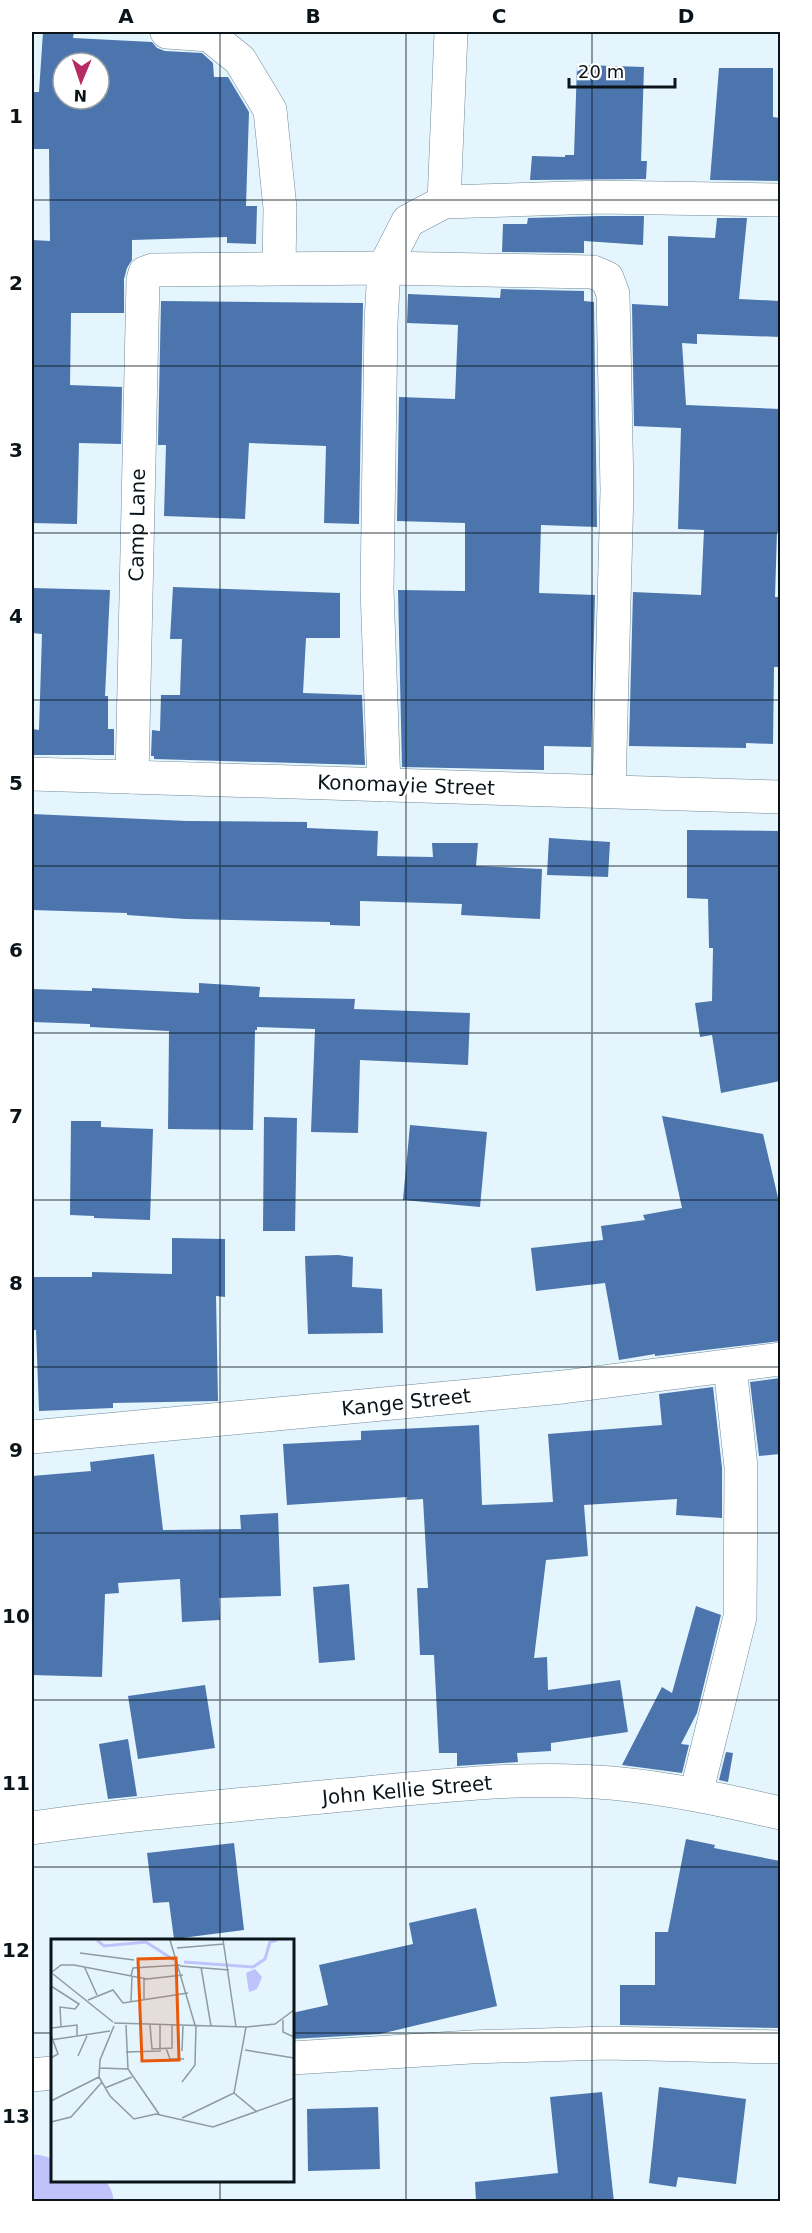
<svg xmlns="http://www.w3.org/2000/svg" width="812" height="2233" font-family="'DejaVu Sans',sans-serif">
	<rect width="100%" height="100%" fill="#e4f5fe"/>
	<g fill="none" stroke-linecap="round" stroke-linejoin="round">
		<polyline stroke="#bfc3fb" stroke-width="63" points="34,2186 82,2202"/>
	</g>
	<g fill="#4b75ac" fill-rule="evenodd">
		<path d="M43,32H74L73,38L152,42L157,48L165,51L202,53L213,63L214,77H228L249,112L246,206H257L256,244L227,243V237L132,240V260L127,268L124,279V313H71L70,385L122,387L121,444L79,443L77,524L32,523V240L50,241L49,149H32V92H39ZM63,63H99V99H63Z"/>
		<polygon points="583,65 644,67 641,161 647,161 646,179 530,180 532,156 565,157 565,155 574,155 577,66 583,67"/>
		<polygon points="719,68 773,68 773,117 780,118 780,181 710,180"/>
		<polygon points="601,216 644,216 643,245 584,241 584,253 502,252 503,224 527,224 528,218"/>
		<polygon points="717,218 747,218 739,299 780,301 780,337 697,334 697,344 682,343 686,405 780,409 780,532 777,532 775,597 780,597 780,667 774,667 773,744 746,743 746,748 629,746 633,592 701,595 704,530 678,529 681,428 634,426 632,304 668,306 668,236 715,238"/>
		<polygon points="501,289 584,291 584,301 594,302 597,527 541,525 539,593 595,595 591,747 544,746 544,770 402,767 398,590 465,591 465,523 397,521 399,397 455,399 458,325 407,323 408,294 500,298"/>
		<polygon points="161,301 363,303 359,524 324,523 326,446 249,443 245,519 164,516 166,445 158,445"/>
		<polygon points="173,587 340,593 340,638 306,638 303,693 362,695 365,765 154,759 154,756 151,756 152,730 160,731 161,695 180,695 182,639 170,639"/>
		<polygon points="32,588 110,590 105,696 108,696 108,729 114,729 114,755 32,755 32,729 39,730 42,634 32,633"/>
		<polygon points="32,814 187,821 307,822 307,828 378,831 377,856 433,857 432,843 478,843 476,866 542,869 540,919 461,915 462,904 360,901 360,926 330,925 330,922 185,919 127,915 127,913 32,910"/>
		<polygon points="687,830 780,831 780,1081 721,1093 712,1035 700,1037 695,1003 712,1001 713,948 709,948 708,899 687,898"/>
		<polygon points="549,838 610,842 608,877 547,875"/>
		<polygon points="199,983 260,987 259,997 355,999 354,1009 470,1013 468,1065 360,1060 358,1133 311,1132 315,1029 257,1027 257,1030 255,1030 253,1130 168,1129 169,1031 90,1027 90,1024 32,1022 32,989 92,991 92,988 199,993"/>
		<polygon points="662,1116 763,1134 780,1206 780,1341 655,1356 655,1354 619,1360 605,1283 536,1291 531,1248 603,1240 601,1226 645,1220 643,1215 682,1208"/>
		<polygon points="264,1117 297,1118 295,1231 263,1231"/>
		<polygon points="71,1121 101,1121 101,1127 153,1129 150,1220 94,1218 94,1216 70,1215"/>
		<polygon points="410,1125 487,1132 480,1207 403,1200"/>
		<polygon points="172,1238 225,1239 225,1297 216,1296 218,1401 113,1403 113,1408 39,1411 36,1330 32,1330 32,1277 92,1277 92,1272 172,1274"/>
		<polygon points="338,1255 353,1257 352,1287 382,1289 383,1333 308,1334 305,1256"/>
		<polygon points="780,1378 780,1454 759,1456 750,1382"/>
		<polygon points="713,1387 722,1468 722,1518 676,1515 677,1499 584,1505 588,1556 546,1560 534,1658 547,1657 548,1690 620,1680 628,1732 551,1743 551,1751 517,1753 518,1762 457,1766 457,1753 439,1753 434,1655 420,1655 417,1588 428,1588 423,1499 407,1500 407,1497 287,1505 283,1444 361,1440 361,1431 479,1425 482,1505 553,1502 548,1434 662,1425 659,1394"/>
		<polygon points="154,1454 163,1530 241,1529 240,1515 278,1513 281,1596 219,1598 220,1620 182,1622 180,1579 118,1583 119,1593 105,1594 102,1677 32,1675 32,1476 91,1471 90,1462"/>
		<polygon points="349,1584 355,1660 319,1663 313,1587"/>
		<polygon points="696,1606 721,1615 697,1713 681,1744 689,1745 682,1773 622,1765 662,1687 672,1693"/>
		<polygon points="205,1685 215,1748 138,1759 128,1696"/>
		<polygon points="128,1739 137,1796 108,1799 99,1744"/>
		<polygon points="726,1752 733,1753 728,1782 719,1780"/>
		<polygon points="686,1839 715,1845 714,1848 780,1861 780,2028 620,2025 620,1985 655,1985 655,1932 668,1932"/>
		<polygon points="234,1843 244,1930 174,1939 169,1902 153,1903 147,1853"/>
		<polygon points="476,1908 497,2006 380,2034 292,2039 292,2013 328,2005 319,1965 413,1944 409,1923"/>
		<polygon points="659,2087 746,2099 736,2184 678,2177 676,2187 649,2183"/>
		<polygon points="602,2092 614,2202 476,2202 475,2182 558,2173 550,2097"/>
		<polygon points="378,2107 380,2169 308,2171 307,2109"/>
	</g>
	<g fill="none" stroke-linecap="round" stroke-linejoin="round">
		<g stroke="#708a97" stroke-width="34">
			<g id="street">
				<polyline points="167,32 209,35 240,60 270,110 280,208 279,267"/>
				<polyline points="444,202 451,32"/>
				<polyline points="32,774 780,797"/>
				<polyline points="132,777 143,280 145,273 153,270 384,268 593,272 607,278 613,294 617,490 609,791"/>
				<polyline points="384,785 377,589 381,323 384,268 408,221 444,202 601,197 780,200"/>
				<polyline points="32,1437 563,1387 780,1359"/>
				<polyline points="696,1794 740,1617 741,1467 730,1367"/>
				<path d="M32,1828C135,1813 239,1805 343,1795C432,1787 522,1775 611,1783C668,1788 724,1800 780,1813"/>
				<polyline points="292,2058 471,2047 607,2043 780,2047"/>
				<polyline points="32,2075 52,2073"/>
			</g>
		</g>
		<use href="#street" stroke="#fff" stroke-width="33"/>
	</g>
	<path fill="none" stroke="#0a1419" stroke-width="1.5" stroke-opacity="0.55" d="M220,32V1940M406,32V2202M592,32V2202M32,200H780M32,366H780M32,533H780M32,700H780M32,866H780M32,1033H780M32,1200H780M32,1367H780M32,1533H780M32,1700H780M32,1867H780M32,2033H52M292,2033H780M220,2180V2202"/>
	<g text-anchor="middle" stroke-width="4.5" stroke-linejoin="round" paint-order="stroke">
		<g font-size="20" fill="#0a1419" stroke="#fff">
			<text transform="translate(137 525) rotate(-89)" y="7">Camp Lane</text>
			<text transform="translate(406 785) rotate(2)" y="7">Konomayie Street</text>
			<text transform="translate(406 1402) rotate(-6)" y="7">Kange Street</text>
			<text transform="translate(407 1790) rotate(-5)" y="7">John Kellie Street</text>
		</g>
	</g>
	<g transform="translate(51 1939)">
		<rect width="243" height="243" fill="#e4f5fe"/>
		<path d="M204,30L211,38L206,50L198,53L195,34Z" fill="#bfc3fb"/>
		<path fill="none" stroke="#bfc3fb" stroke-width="3" d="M46,1L53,7L95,3L123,21M133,23L202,28L214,20L219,3L226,1"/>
		<path fill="none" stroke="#8d9ba2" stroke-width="1.5" d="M119,1L144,86M172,1L185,88M126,9L173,5M29,14L83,21M33,27L46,56M129,27L178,31M150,28L160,87M1,33L10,26H23L96,40L132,36M2,35L62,83M80,37L82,29L129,26M0,47L28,65L24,70L9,68L10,88M93,60V40M37,61L62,51L72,64L137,54M80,62L81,38M232,81V93L243,98M63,84L195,88L224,85L243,71M75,86L77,130L108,175M99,86L101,110L121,109V86M63,87L49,121L48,138L59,157L83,180L105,175L162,188L243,159M0,89L26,86V97M0,96L7,115L0,119M0,101L59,92M115,109L119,120H133M194,111L243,119M131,112L132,86M75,113L109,112V86M27,117L36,97M48,129L77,130M131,143L144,126L145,86M54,149L81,138M183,154L206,173M0,162L48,138M131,179L183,154L195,88M0,183L20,178L51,143"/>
		<path fill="#e8590c" fill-opacity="0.15" stroke="#e8590c" stroke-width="3" d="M125,19L128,121L91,122L87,20Z"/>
		<rect width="243" height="243" fill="none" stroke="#0a1419" stroke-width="3"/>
	</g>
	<rect width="812" height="2233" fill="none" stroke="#ffffff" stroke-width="66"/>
	<g transform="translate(81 81) rotate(182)"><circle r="28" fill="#ffffff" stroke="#9da1a3" stroke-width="1.5"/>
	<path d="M0-4.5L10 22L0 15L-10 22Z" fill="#b62b63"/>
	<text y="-9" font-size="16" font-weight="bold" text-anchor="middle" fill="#0a1419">N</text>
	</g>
	<path d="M569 78v9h106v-9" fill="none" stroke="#0a1419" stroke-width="3"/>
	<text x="578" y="78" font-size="18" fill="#0a1419" stroke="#ffffff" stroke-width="4.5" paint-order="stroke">20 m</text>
	<rect x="33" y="33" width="746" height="2167" fill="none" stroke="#0a1419" stroke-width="2"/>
	<g font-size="20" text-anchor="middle" font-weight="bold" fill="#0a1419">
		<text x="126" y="23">A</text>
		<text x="313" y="23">B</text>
		<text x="499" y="23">C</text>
		<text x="686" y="23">D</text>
		<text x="16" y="123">1</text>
		<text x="16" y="290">2</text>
		<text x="16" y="457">3</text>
		<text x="16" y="623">4</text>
		<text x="16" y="790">5</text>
		<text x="16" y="957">6</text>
		<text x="16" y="1123">7</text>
		<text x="16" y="1290">8</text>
		<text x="16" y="1457">9</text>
		<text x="16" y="1623">10</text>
		<text x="16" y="1790">11</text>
		<text x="16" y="1957">12</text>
		<text x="16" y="2123">13</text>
	</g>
</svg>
